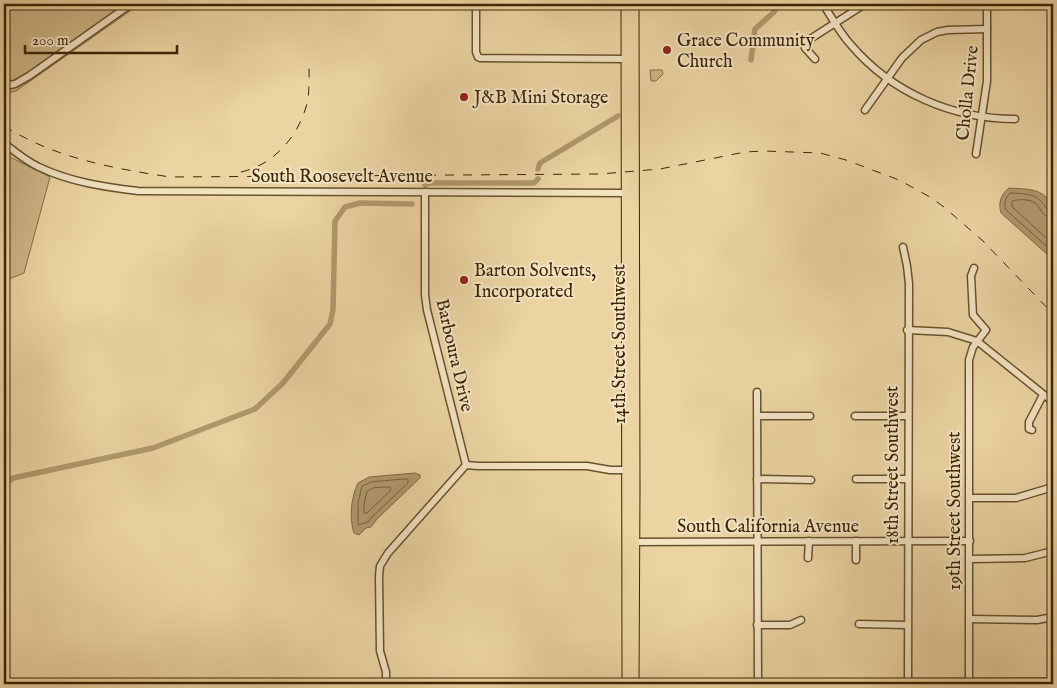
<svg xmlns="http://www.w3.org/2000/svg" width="1057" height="688" font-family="'IM FELL English',serif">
	<rect width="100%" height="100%" fill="#ebd4a2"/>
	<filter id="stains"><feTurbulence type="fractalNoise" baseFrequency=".004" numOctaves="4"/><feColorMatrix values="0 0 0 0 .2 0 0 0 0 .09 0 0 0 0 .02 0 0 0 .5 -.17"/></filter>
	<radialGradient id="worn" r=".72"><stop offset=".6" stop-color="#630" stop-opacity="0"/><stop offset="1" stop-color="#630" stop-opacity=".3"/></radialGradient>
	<g fill="#cdb687" stroke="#846e46">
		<polygon points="4,4 140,4 16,91 4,94"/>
		<polygon points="650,70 662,70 663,74 656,81 651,81"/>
		<polygon points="4,154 50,177 24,273 4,281"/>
	</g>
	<g fill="#b0996d" stroke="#826b43">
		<path d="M1009,188C1021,189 1038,188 1046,197C1049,201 1049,204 1053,207V257L1049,256L1001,213C998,203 1001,194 1009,188Z"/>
		<path d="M415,473L420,475V478L377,519L371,527L366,528L359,535L354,533C349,518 351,497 358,483L369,477Z"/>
	</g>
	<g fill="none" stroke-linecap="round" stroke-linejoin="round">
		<g stroke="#766039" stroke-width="1">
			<path d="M1053,211L1047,209C1037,193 1028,194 1010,193C1006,197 1003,204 1006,210L1053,252"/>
			<path d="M1053,218C1040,217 1043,209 1035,203C1030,199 1018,199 1012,201V207L1053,244"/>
			<polygon points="404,479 408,479 408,483 373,516 368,522 358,525 358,503 362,486 371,482"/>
			<polygon points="388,487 391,488 390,491 367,513 364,513 364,504 367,491 373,488"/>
		</g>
		<g stroke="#b0996d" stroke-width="5.5">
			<polyline points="751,60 755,29 773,13 780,4"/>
			<polyline points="538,169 540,163 618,116"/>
			<polyline points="425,185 429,183 534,183 538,179"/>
			<polyline points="4,484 13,478 153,448 255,409 283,383 330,324 333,310 335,221 345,207 360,203 412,204"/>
		</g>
		<g stroke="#68522c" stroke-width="9">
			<g id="minor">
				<polyline points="476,4 476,52 478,57 480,58 630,59"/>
				<path d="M823,4C832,18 840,33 851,45C892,93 953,119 1015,119"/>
				<polyline points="815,59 805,48 807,41 865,4"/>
				<polyline points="4,86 15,84 29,76 131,4"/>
				<polyline points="865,110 902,58 921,40 937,32 948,30 987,29"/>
				<path d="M4,143C15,152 26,161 39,167C70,182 105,187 138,191L629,193"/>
				<polyline points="976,154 987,81 987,4"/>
				<polyline points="425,192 425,295 427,310 466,465"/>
				<polyline points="903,247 907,266 909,284 908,683"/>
				<polyline points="907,330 948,332 977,341 1053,402"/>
				<polyline points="757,392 758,684"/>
				<polyline points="758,416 810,416"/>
				<polyline points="855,416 908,416"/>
				<polyline points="1032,430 1029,429 1029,422 1043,395"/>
				<polyline points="466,465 478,466 587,466 610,470 629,470"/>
				<polyline points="757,479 811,480"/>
				<polyline points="856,479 907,479"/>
				<polyline points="970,498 1016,498 1053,487"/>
				<polyline points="631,542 970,541"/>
				<polyline points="808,558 809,541"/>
				<polyline points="970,559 1025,558 1053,551"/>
				<polyline points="856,560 856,541"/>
				<polyline points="969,619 1037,620 1053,617"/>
				<polyline points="859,624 907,625"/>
				<polyline points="757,625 790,625 801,620"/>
				<polyline points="969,682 969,360 973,347 986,330 973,315 971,276 974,268"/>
				<polyline points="631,683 1053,682"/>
				<polyline points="386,684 386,672 380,651 379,576 380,566 388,553 466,465"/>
			</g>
		</g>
		<g stroke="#3c2605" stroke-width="11">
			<g id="major">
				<polyline points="626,4 627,684"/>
				<polyline points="634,684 635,489 634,4"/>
			</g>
		</g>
		<use href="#minor" stroke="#f2e3c3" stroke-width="6"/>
		<use href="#major" stroke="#ebd4a2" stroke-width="9"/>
		<g stroke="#3c2605" stroke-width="1" stroke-dasharray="9 9" stroke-linecap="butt">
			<path d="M4,126C55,158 111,168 170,177L600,174L660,169L745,152L764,151L820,153L846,160L899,180L930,197L944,207L983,241L1053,314"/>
			<path d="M241,172C273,165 297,138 306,107C310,93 309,79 309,65"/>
		</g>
	</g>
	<g fill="#8f2418" stroke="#f2e3c3" stroke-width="2">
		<circle cx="667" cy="50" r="5"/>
		<circle cx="464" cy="97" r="5"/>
		<circle cx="464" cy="280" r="5"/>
	</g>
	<g text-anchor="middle" stroke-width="4" stroke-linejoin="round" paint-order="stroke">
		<g font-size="18" fill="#3c2605" stroke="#f2e3c3" text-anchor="start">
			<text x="677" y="46">Grace Community<tspan x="677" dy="21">Church</tspan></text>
			<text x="474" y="103">J&amp;B Mini Storage</text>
			<text x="474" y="276">Barton Solvents,<tspan x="474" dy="21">Incorporated</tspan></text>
		</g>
		<g font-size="18" fill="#3c2605" stroke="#f2e3c3">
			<text transform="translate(967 93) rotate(-84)" y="6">Cholla Drive</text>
			<text x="342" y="182">South Roosevelt Avenue</text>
			<text transform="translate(619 344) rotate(-90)" y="6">14th Street Southwest</text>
			<text transform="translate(455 355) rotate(77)" y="6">Barboura Drive</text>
			<text transform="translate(892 465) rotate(-90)" y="6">18th Street Southwest</text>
			<text transform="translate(954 511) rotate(-90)" y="6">19th Street Southwest</text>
			<text x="768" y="532">South California Avenue</text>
		</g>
	</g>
	<rect width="1057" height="688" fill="none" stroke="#ebd4a2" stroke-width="20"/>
	<rect x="5" y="5" width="1047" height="678" fill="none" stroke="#3c2605" stroke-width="2.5"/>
	<rect x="10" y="10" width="1037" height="668" fill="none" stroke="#3c2605"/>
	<path d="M25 45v8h152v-8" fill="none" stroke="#3c2605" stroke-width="2.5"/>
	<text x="32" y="45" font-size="15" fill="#3c2605" stroke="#f2e3c3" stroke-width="4" paint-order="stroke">200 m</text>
	<rect width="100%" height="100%" filter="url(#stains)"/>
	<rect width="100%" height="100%" fill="url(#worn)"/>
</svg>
